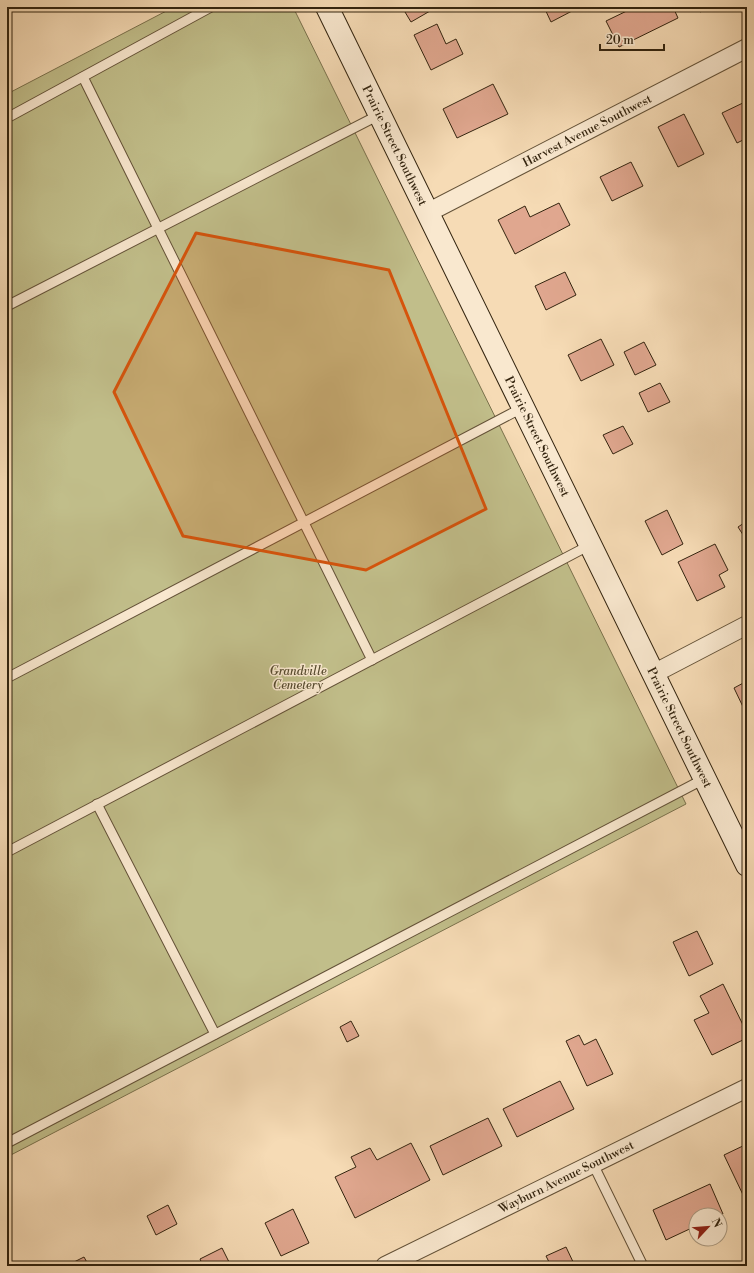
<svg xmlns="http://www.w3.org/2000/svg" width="754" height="1273" font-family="'Libre Bodoni',serif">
	<rect width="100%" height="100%" fill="#f6dbb5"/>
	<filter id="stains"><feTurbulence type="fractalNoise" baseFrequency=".005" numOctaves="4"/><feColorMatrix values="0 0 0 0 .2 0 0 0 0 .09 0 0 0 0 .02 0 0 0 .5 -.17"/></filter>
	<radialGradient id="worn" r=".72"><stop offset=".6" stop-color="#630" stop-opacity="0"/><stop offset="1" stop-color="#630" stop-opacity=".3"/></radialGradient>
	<polygon fill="#c1be8a" stroke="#7a714c" points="174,7 293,7 686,804 7,1157 7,94"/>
	<g fill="#e0a78f" stroke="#33240f">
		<polygon points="402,7 428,7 430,11 411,22"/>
		<polygon points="544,7 570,7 572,11 551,22"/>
		<polygon points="635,7 673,7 678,18 619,47 606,21"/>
		<polygon points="698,7 710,7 700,12"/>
		<polygon points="437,24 446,44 456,39 463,54 431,70 414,35"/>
		<polygon points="493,84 508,114 457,138 443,109"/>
		<polygon points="747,101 747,138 737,143 722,113"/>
		<polygon points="684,114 704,154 678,167 658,127"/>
		<polygon points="631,162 643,186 612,201 600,177"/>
		<polygon points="559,203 570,225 515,254 498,220 525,206 530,217"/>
		<polygon points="565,272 576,295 546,310 535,286"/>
		<polygon points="601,339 614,365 581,381 568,355"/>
		<polygon points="644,342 656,365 635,375 624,352"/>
		<polygon points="660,383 670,402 648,412 639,393"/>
		<polygon points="623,426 633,444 613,454 603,435"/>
		<polygon points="667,510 683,544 662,555 645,521"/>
		<polygon points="747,521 747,541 738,527"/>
		<polygon points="715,544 728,570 719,575 725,587 697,601 678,562"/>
		<polygon points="747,681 747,710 745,711 734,688"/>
		<polygon points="697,931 713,964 689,976 673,942"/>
		<polygon points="723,984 747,1033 747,1038 712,1055 694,1020 709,1013 700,996"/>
		<polygon points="351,1021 359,1036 347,1042 340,1027"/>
		<polygon points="579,1035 584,1045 596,1039 613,1074 587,1086 566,1041"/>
		<polygon points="560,1081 574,1109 517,1137 503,1109"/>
		<polygon points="488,1118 502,1146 443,1175 430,1146"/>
		<polygon points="411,1143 430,1180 355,1218 335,1177 356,1167 351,1157 370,1148 377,1160"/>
		<polygon points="747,1144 747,1198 745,1199 724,1155"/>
		<polygon points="710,1184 723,1214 720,1215 696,1215 696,1226 666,1240 653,1210"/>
		<polygon points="168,1205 177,1224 156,1235 147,1216"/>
		<polygon points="293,1209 309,1243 281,1256 265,1223"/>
		<polygon points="566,1247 575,1266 551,1266 546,1256"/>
		<polygon points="222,1248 231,1266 203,1266 200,1259"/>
		<polygon points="84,1257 89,1266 66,1266"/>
	</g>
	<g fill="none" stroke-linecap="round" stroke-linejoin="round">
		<g stroke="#645238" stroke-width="11">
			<g id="lane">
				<polyline points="83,77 372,660"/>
				<polyline points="7,118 211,7"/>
				<polyline points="7,306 379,115"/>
				<polyline points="7,678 522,408"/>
				<polyline points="97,804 215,1034"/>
				<polyline points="7,852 590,545"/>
				<polyline points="7,1143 704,779"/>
				<polyline points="593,1164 643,1266"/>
			</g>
		</g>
		<g stroke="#645238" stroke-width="20">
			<g id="street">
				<path id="s1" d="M427,213L747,48"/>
				<polyline points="653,674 747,625"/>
				<path id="s2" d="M385,1266L747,1088"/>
			</g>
		</g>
		<g stroke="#33240f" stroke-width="24">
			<g id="secondary">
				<path id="s3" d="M327,7L747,865"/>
			</g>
		</g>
		<use href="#lane" stroke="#f9e8cf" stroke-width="9"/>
		<use href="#street" stroke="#f9e8cf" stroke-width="18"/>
		<use href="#secondary" stroke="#f9e8cf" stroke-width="22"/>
	</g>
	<path fill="#d6540c" fill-opacity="0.2" stroke="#d6540c" stroke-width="3" stroke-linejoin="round" d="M196,233L389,270L486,509L366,570L183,536L114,392Z"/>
	<g text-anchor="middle" stroke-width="3" stroke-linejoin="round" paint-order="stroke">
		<g font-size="12" fill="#33240f" stroke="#f9e8cf">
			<text dy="4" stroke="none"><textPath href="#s1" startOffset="180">Harvest Avenue Southwest</textPath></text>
			<text dy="4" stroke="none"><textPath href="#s3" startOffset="154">Prairie Street Southwest</textPath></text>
			<text dy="4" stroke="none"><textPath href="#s3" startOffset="478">Prairie Street Southwest</textPath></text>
			<text dy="4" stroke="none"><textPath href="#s3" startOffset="802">Prairie Street Southwest</textPath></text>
			<text dy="4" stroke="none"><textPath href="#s2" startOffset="202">Wayburn Avenue Southwest</textPath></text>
		</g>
		<g font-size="12" font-style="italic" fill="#564a2e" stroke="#f9e8cf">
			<text x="298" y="675">Grandville<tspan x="298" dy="14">Cemetery</tspan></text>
		</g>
	</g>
	<rect width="754" height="1273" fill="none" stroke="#f6dbb5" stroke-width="24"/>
	<rect x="8" y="8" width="738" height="1257" fill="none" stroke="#33240f" stroke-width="2"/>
	<rect x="12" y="12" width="730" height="1249" fill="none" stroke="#33240f"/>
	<g transform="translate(708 1227) rotate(64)"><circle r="19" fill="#f9e8cf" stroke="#aa9a82"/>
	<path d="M0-3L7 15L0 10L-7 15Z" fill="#8f2418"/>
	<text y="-6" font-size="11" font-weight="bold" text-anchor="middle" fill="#33240f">N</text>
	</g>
	<path d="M600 44v6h64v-6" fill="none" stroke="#33240f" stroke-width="2"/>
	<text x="606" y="44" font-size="12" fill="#33240f" stroke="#f9e8cf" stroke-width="3" paint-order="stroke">20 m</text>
	<rect width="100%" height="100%" filter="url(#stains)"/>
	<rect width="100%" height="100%" fill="url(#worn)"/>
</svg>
